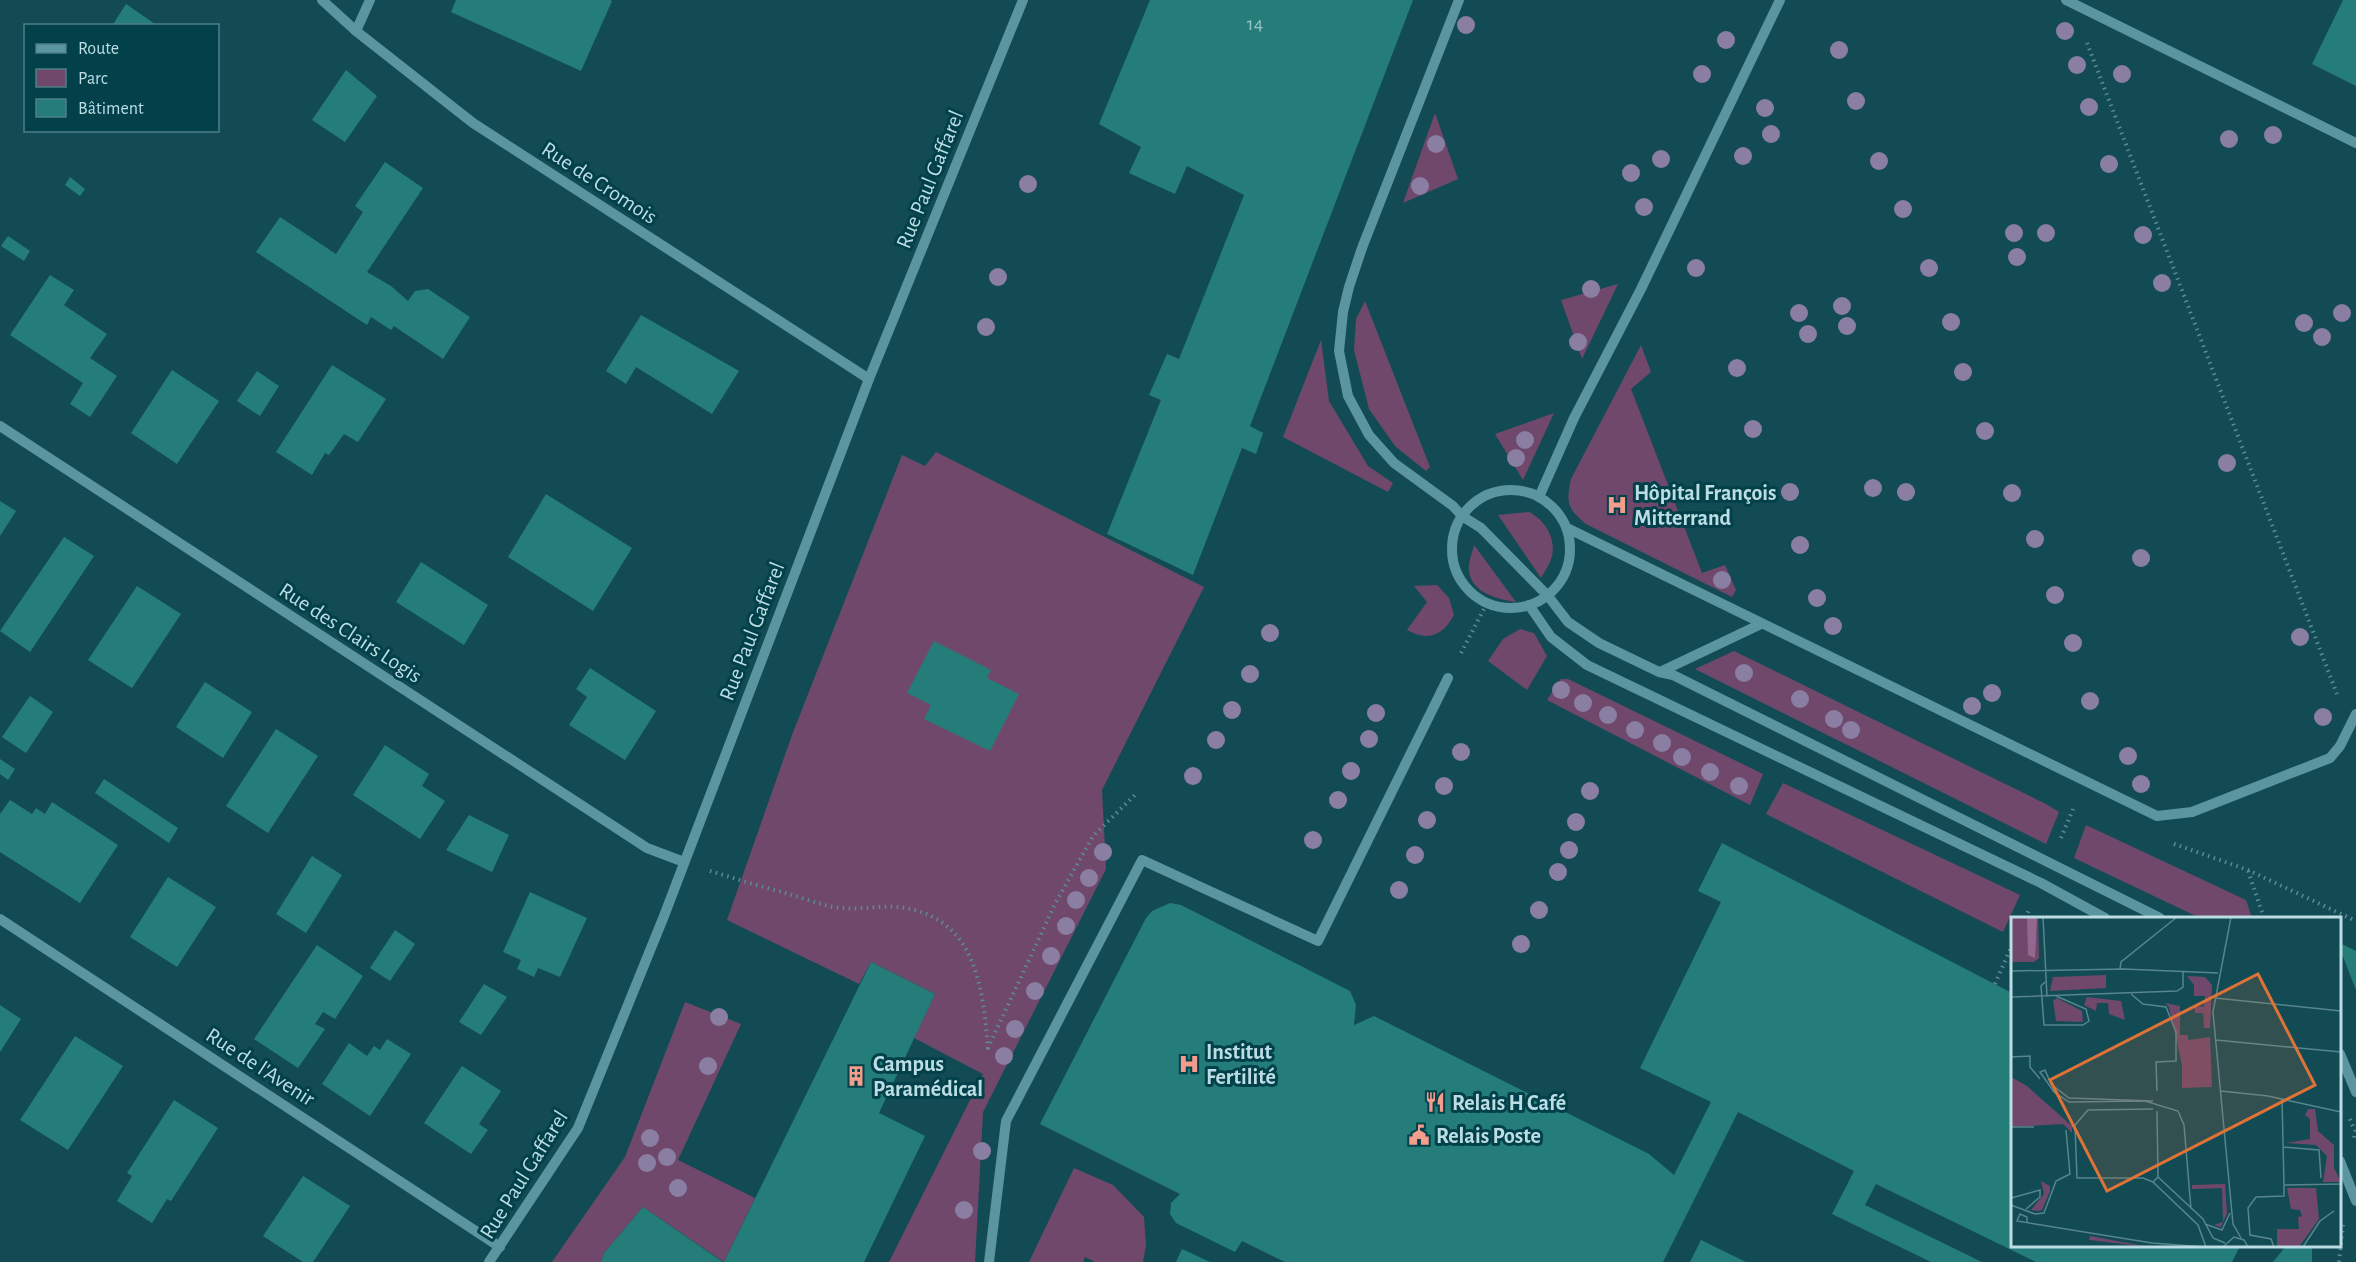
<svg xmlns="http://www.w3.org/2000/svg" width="2356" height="1262" font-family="'Alegreya Sans',sans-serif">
	<rect width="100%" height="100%" fill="#134b54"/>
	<g fill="#70486c">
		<polygon points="1435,113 1458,179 1403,203"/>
		<polygon points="1618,284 1582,359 1561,300"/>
		<polygon points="1365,301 1430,467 1426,471 1395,446 1369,409 1354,350 1356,319"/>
		<polygon points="1321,340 1329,401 1368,466 1393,483 1388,492 1283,437"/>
		<path d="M1641,345L1651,372L1631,389L1702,573L1725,565L1736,590L1732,597L1586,524C1567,508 1566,503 1571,479Z"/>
		<polygon points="1554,413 1523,480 1495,434"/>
		<polygon points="936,452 1204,587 1102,790 1106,869 983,1112 975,1262 889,1262 983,1074 914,1038 935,994 871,962 859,984 727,920 792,735 902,455 925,466"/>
		<path d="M1529,512C1545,520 1556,538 1552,556C1550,564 1545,571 1541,578L1498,515Z"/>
		<path d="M1474,545L1516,602C1495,599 1466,591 1469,564C1470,557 1473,551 1474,545Z"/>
		<path d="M1437,585L1449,598L1454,615C1443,635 1429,642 1407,630L1427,602L1414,586Z"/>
		<polygon points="1520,629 1534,633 1547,656 1527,690 1488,661 1503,639"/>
		<polygon points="1734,651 2046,804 2059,812 2046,844 1695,669"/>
		<polygon points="1561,679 1568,679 1763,774 1750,805 1547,700"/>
		<polygon points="1783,783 2020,895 2003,932 1766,814"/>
		<polygon points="2086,825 2246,900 2252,918 2200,918 2074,858"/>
		<polygon points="685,1002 741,1024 678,1160 755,1198 724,1262 643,1207 604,1253 601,1262 552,1262 625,1157"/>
		<polygon points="1074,1168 1113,1185 1144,1217 1146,1245 1143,1262 1095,1262 1085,1257 1083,1262 1029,1262"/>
	</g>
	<g fill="#247d79">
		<polygon points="456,0 610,0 612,1 581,71 451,12"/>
		<polygon points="1150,0 1413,0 1250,426 1263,433 1256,454 1242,448 1193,575 1107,534 1161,400 1149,395 1167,354 1179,359 1244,195 1187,166 1175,194 1129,173 1141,147 1099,124"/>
		<polygon points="2343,0 2356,0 2356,86 2312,64"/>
		<polygon points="126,4 158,26 112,26"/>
		<polygon points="346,70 377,96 345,142 312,120"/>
		<polygon points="385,162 423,188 367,272 391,286 408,301 415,291 428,289 470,317 443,359 394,326 391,330 371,317 367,325 256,252 280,217 336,254 363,212 355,206"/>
		<polygon points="70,177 85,189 80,196 65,185"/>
		<polygon points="8,236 30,251 24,261 1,246"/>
		<polygon points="50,275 74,290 64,305 107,334 90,358 117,376 90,417 70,404 83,383 10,335"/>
		<polygon points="641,315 739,371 712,414 636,367 626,384 606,371"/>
		<polygon points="332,365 386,399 358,442 344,434 329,455 325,453 312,475 276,452"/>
		<polygon points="172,370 219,401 177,464 131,433"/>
		<polygon points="257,371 279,386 260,416 237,401"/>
		<polygon points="546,494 632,548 593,611 508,557"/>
		<polygon points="0,501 16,511 0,536"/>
		<polygon points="64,537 94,556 30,652 0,631"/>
		<polygon points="421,562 488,605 464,645 396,602"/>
		<polygon points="137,586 181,614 132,688 88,660"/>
		<polygon points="934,641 991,670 987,678 1019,694 990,751 924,719 931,705 907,693"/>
		<polygon points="590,668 656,711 625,760 569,725 587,697 576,689"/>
		<polygon points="205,682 252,712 223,758 176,727"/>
		<polygon points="30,696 53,712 26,753 2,737"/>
		<polygon points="276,729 318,756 268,833 226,806"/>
		<polygon points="385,745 429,774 422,786 445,801 420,839 353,795"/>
		<polygon points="0,759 15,769 8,780 0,774"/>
		<polygon points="104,779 178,828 169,843 95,793"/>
		<polygon points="10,800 32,814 36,808 45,814 52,802 118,845 80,903 0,852 0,814"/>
		<polygon points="469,815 509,835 492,872 446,850"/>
		<polygon points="1722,843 2012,993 2012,1246 2240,1246 2232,1262 2036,1262 1876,1184 1865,1205 1982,1262 1931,1262 1832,1214 1854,1171 1738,1112 1663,1262 1285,1262 1242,1241 1235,1252 1176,1223 1170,1214 1171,1203 1180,1194 1040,1124 1146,918 1152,911 1170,903 1181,905 1350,991 1356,1005 1354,1025 1374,1016 1649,1154 1674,1175 1711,1102 1640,1068 1721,902 1698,891"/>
		<polygon points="312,856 342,875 306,933 276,914"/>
		<polygon points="168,877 216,907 177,967 130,937"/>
		<polygon points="530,892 587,918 560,977 538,968 534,977 517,969 521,960 503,952"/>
		<polygon points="395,930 415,944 390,981 370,968"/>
		<polygon points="2340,943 2356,951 2356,990 2340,949"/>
		<polygon points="317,945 363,976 335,1019 323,1012 315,1024 325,1029 298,1068 254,1039"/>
		<polygon points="871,962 935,994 879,1113 925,1136 864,1262 724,1262"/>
		<polygon points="484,984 507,997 481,1035 459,1022"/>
		<polygon points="0,1005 21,1019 0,1052"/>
		<polygon points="75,1036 123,1066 68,1150 20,1120"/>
		<polygon points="387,1039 411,1054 370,1116 322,1084 349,1043 367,1056 374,1046 380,1050"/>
		<polygon points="462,1066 501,1091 479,1124 488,1130 471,1154 424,1123"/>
		<polygon points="174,1100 218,1128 171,1201 167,1199 152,1223 117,1201 132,1176 127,1173"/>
		<polygon points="303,1176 350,1206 313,1262 303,1262 263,1236"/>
		<polygon points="643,1207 723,1262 601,1262 604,1253"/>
		<polygon points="1701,1240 1746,1262 1690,1262"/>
		<polygon points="2286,1246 2312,1246 2312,1262 2273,1262"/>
		<polygon points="1182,1249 1210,1262 1176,1262"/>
	</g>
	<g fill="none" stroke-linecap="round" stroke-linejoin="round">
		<g stroke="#5d8b93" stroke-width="4" stroke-dasharray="1.5 4.5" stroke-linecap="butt">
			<polyline points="2087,43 2337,694"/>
			<polyline points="1461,653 1487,603"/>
			<polyline points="2061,838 2074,807"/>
			<polyline points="2174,844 2248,870 2356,921"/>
			<path d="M710,871C736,879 763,887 789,894C803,898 818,904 833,907C860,912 888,902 915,910C978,927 983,993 988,1048L1055,904L1093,836L1136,794"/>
			<polyline points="2248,871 2264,918"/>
			<polyline points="2025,918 2030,908"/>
			<polyline points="1995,984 2012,945"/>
			<polyline points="2350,1119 2355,1131 2354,1138"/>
			<polyline points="2339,1262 2343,1225"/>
		</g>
		<g stroke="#5a95a0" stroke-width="10">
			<polyline points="322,0 356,31 473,123 869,379"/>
			<polyline points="1459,0 1362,248 1349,287 1343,312 1339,351 1348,396 1369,435 1394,463 1453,506 1462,516 1481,528 1548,596 1568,622 1599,643 1659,672 1673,675 2160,918"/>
			<polyline points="2066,0 2356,143"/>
			<polyline points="356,31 370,0"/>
			<polyline points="0,426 647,848 684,862"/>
			<circle cx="1511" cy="549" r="59"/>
			<polyline points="1539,497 1574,418 1641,289 1780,0"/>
			<polyline points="1567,528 2157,816 2192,812 2330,758 2340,746 2356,714"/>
			<polyline points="1529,605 1551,637 1587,665 2041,883 2105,918"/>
			<polyline points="1660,672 1761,624"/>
			<polyline points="0,919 500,1247"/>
			<polyline points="2340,1054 2356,1092"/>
			<polyline points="2340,1161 2356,1201"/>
			<polyline points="489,1262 578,1128 664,916 869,379 1023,0"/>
			<polyline points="989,1262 1006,1121 1142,860 1318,941 1448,678"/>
		</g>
	</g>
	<g fill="#8a7ea3">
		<circle cx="1466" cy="25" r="9"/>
		<circle cx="2065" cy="31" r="9"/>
		<circle cx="1726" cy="40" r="9"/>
		<circle cx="1839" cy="50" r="9"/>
		<circle cx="2077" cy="65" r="9"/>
		<circle cx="1702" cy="74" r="9"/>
		<circle cx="2122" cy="74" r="9"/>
		<circle cx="1856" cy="101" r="9"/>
		<circle cx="2089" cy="107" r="9"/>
		<circle cx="1765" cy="108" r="9"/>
		<circle cx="1771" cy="134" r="9"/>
		<circle cx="2273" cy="135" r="9"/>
		<circle cx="2229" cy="139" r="9"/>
		<circle cx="1436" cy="144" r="9"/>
		<circle cx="1743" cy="156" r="9"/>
		<circle cx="1661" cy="159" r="9"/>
		<circle cx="1879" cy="161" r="9"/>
		<circle cx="2109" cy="164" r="9"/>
		<circle cx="1631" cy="173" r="9"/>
		<circle cx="1028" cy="184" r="9"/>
		<circle cx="1420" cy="186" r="9"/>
		<circle cx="1644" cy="207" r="9"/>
		<circle cx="1903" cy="209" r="9"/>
		<circle cx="2014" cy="233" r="9"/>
		<circle cx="2046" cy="233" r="9"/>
		<circle cx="2143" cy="235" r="9"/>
		<circle cx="2017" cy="257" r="9"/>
		<circle cx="1696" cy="268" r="9"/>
		<circle cx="1929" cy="268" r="9"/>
		<circle cx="998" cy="277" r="9"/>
		<circle cx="2162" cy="283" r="9"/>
		<circle cx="1591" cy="289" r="9"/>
		<circle cx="1842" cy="306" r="9"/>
		<circle cx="1799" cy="313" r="9"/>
		<circle cx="2342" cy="313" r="9"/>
		<circle cx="1951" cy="322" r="9"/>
		<circle cx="2304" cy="323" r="9"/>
		<circle cx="1847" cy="326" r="9"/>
		<circle cx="986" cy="327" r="9"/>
		<circle cx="1808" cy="334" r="9"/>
		<circle cx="2322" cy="337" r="9"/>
		<circle cx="1578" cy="342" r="9"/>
		<circle cx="1737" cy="368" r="9"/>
		<circle cx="1963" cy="372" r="9"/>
		<circle cx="1753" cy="429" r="9"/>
		<circle cx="1985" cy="431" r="9"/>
		<circle cx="1525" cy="440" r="9"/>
		<circle cx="1516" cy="458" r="9"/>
		<circle cx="2227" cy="463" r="9"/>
		<circle cx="1873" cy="488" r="9"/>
		<circle cx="1790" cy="492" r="9"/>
		<circle cx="1906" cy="492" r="9"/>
		<circle cx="2012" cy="493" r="9"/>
		<circle cx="2035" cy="539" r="9"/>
		<circle cx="1800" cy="545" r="9"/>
		<circle cx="2141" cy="558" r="9"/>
		<circle cx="1722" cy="580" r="9"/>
		<circle cx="2055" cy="595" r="9"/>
		<circle cx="1817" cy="598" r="9"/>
		<circle cx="1833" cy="626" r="9"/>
		<circle cx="1270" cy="633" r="9"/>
		<circle cx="2300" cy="637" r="9"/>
		<circle cx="2073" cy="643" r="9"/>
		<circle cx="1744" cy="673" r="9"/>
		<circle cx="1250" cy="674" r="9"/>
		<circle cx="1561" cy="690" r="9"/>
		<circle cx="1992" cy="693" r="9"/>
		<circle cx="1800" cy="699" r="9"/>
		<circle cx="2090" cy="701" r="9"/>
		<circle cx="1583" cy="703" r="9"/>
		<circle cx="1972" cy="706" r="9"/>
		<circle cx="1232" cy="710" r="9"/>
		<circle cx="1376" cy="713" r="9"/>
		<circle cx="1608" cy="715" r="9"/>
		<circle cx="2323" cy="717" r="9"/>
		<circle cx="1834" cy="719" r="9"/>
		<circle cx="1635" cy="730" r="9"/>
		<circle cx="1851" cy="730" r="9"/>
		<circle cx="1369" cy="739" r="9"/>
		<circle cx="1216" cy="740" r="9"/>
		<circle cx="1662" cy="743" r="9"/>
		<circle cx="1461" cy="752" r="9"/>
		<circle cx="2128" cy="756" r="9"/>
		<circle cx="1682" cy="757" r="9"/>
		<circle cx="1351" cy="771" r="9"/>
		<circle cx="1710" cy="772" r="9"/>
		<circle cx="1193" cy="776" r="9"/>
		<circle cx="2141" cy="784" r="9"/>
		<circle cx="1444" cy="786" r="9"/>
		<circle cx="1739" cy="786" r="9"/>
		<circle cx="1590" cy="791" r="9"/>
		<circle cx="1338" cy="800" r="9"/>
		<circle cx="1427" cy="820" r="9"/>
		<circle cx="1576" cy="822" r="9"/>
		<circle cx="1313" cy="840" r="9"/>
		<circle cx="1569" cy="850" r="9"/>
		<circle cx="1103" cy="852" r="9"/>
		<circle cx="1415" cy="855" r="9"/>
		<circle cx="1558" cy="872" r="9"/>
		<circle cx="1089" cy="878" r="9"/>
		<circle cx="1399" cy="890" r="9"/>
		<circle cx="1076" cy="900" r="9"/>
		<circle cx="1539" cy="910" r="9"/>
		<circle cx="1066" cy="926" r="9"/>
		<circle cx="1521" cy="944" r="9"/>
		<circle cx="1051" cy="956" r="9"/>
		<circle cx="1035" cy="991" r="9"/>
		<circle cx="719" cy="1017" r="9"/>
		<circle cx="1015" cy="1029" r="9"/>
		<circle cx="1004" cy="1056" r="9"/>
		<circle cx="708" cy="1066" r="9"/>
		<circle cx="650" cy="1138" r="9"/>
		<circle cx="982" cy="1151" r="9"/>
		<circle cx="667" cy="1157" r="9"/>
		<circle cx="647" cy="1163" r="9"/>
		<circle cx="678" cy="1188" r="9"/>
		<circle cx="964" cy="1210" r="9"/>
	</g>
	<defs>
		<g id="hospital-bare" transform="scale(1.62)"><path d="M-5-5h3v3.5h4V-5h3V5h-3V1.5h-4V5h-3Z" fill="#f59d8d" stroke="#03414a" stroke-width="2.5" paint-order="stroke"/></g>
		<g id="building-bare" transform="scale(1.62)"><path d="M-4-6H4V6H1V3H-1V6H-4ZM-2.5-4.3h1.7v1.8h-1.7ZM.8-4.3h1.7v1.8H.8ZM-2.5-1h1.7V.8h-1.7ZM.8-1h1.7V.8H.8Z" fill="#f59d8d" stroke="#03414a" stroke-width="2.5" paint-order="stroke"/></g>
		<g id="restaurant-bare" transform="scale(1.62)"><path d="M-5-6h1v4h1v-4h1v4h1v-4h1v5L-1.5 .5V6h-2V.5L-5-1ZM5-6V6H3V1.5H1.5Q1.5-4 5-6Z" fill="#f59d8d" stroke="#03414a" stroke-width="2.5" paint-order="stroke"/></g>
		<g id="civic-bare" transform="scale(1.62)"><path d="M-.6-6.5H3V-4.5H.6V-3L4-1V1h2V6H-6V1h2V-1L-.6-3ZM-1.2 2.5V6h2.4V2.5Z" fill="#f59d8d" stroke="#03414a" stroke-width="2.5" paint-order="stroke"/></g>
	</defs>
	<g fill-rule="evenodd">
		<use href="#hospital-bare" x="1617" y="505"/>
		<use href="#hospital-bare" x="1189" y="1064"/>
		<use href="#building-bare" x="856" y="1076"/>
		<use href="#restaurant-bare" x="1435" y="1102"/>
		<use href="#civic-bare" x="1419" y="1135"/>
	</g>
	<g text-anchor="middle" stroke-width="6" stroke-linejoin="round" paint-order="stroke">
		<g font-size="20" fill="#96c5c9">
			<text x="1255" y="30">14</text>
		</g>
		<g font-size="22" fill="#bcdde4" stroke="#03414a">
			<text transform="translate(929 179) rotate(-68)" y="8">Rue Paul Gaffarel</text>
			<text transform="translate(600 182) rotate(33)" y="8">Rue de Cromois</text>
			<text transform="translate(751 631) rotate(-69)" y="8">Rue Paul Gaffarel</text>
			<text transform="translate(351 632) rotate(33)" y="8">Rue des Clairs Logis</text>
			<text transform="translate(261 1066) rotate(33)" y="8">Rue de l'Avenir</text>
			<text transform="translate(523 1174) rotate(-58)" y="8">Rue Paul Gaffarel</text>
		</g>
		<g font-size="22" font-weight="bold" fill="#bcdde4" stroke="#03414a" text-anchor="start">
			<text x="1634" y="500">Hôpital François<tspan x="1634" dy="25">Mitterrand</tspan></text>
			<text x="1206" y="1059">Institut<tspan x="1206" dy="25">Fertilité</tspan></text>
			<text x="873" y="1071">Campus<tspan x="873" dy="25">Paramédical</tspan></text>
			<text x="1452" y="1110">Relais H Café</text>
			<text x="1436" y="1143">Relais Poste</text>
		</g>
	</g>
	<g transform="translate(2011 917)">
		<rect width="330" height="330" fill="#134b54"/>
		<path d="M0,0H27L28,41L23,45H0ZM95,58V71L39,74L42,60ZM176,59L194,60L201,68L199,111H193L192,96H184L183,89L193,90L194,79H183V68ZM76,80L110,84L114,103L98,97L97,86H86L85,94L73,88ZM46,81L71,94L72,105L45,104L42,84ZM154,86L169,89V118H177V123L199,120L201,170L171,171V148L158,90ZM0,160L16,169L61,209V216L52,207L0,210ZM297,192H304L307,214L323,228V251L330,265H312L316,239L305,228L275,226L299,222V202L294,198ZM30,264L39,269V274L31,293L27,294L20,293L33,277ZM214,267L216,296L210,310L203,308L212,305L211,271L181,272V268ZM276,271H305L308,302L288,330L266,329V312H288L287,300L291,299L289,293L280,292ZM79,319L138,330L78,323Z" fill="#70486c"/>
		<path d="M16,0H26L24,41L17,38Z" fill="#94678f"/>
		<path fill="none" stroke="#57858e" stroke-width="1.5" d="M32,0L36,80M220,0L202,95L222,307L230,321M109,52L110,45L166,0M0,54L113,52L207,56M34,65L30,69L33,108H72L78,104L75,92L45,79M120,77L132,87L155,90L165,115V144L145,145L146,174M0,80L166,74L172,70V54M204,81L330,94M205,123L330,135M0,140L19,139V150L29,162M210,174L257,179L330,195M271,182L273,268L330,267M142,184L58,181L40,167L34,153L29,155L43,175L58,185L134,184L167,194L173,208L180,292M142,192L77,193L64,208L66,261H132L142,265M146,194L147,260M0,210H23M330,223V259M272,230L308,233L310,261M0,281L29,273V280L15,292M0,288L24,297L33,296L45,264L59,257L55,213M16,306V300L9,297L6,304L141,326L194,330M194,307L211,313L219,296M195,330L187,308L142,265L147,260L192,302L202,321L214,326M212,330L223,320L233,323L237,330M263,330L260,322L239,318L237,291L245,280L273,279V268M292,330L309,304L323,294"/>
		<path fill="#df7337" fill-opacity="0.15" stroke="#df7337" stroke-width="3" d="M247,57L304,168L96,274L39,163Z"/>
		<rect width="330" height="330" fill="none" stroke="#bcdde4" stroke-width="3"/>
	</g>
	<rect x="24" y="24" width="195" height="108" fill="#03414a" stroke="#4d7f88" stroke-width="1.5"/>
	<rect x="36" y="44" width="30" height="9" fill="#5a95a0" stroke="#4d7f88" stroke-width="1.5"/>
	<text x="78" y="54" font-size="18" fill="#bcdde4">Route</text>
	<rect x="36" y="69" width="30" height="18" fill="#70486c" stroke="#4d7f88" stroke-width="1.5"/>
	<text x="78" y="84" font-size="18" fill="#bcdde4">Parc</text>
	<rect x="36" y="99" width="30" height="18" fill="#247d79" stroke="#4d7f88" stroke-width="1.5"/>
	<text x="78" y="114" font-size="18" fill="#bcdde4">Bâtiment</text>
</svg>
